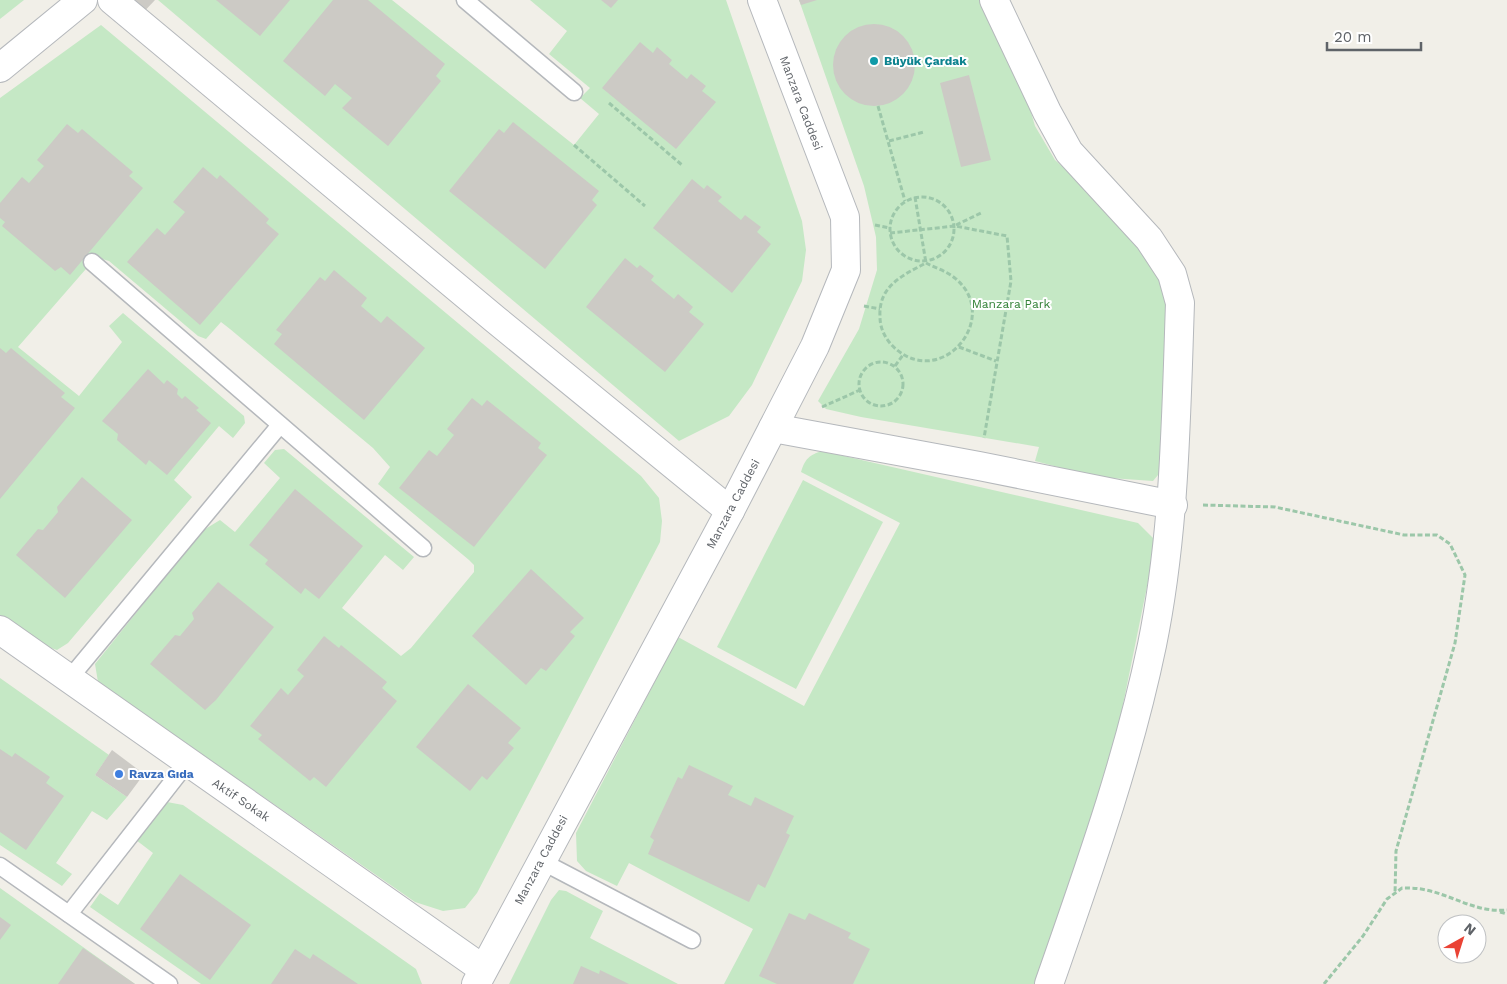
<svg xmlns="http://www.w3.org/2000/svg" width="1507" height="984" font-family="'Work Sans',sans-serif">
	<rect width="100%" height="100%" fill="#f1efe8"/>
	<g fill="#c5e8c5">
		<polygon points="0,0 24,0 0,19"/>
		<polygon points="158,0 392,0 574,145 599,114 580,98 590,88 549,54 567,31 530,0 726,0 802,221 806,250 802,281 752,385 729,416 679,441"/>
		<polygon points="799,0 981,0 1023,85 1035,126 1055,160 1112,211 1164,281 1175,341 1168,463 1153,481 1096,477 1035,461 1039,447 861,417 826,409 818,401 859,329 877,270 876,237 864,186"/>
		<polygon points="101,25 641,476 659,498 662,521 660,542 477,893 465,908 443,911 415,902 98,682 95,664 202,531 220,520 235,532 280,478 264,463 275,450 284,449 414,557 403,570 385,555 342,608 401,656 411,648 474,572 474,565 469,560 378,484 390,467 373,448 230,329 221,322 206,339 198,336 109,261 102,259 92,262 18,347 79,396 122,342 109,326 123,313 244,416 245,423 233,438 219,426 174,480 192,497 68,643 57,650 36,643 0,615 0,98"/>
		<path d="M822,451L1138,523L1154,539L1153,557L1116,739L1060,919L1036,984H724L753,929L629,863L617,886L586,871L577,861L576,833L678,637L804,706L900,523L801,472C805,459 809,455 822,451Z"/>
		<polygon points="803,480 883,522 796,689 717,647"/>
		<polygon points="0,678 109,755 95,775 127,797 107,820 92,811 56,863 72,874 62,886 0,845"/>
		<polygon points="167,802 183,805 416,969 422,984 201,984 90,907 100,893 118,905 153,853 136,840"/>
		<polygon points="0,888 135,984 0,984"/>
		<polygon points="559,890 566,891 603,911 590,938 678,984 509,984 551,900"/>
	</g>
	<g fill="#cccac5">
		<polygon points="119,0 155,0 138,18"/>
		<polygon points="216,0 290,0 260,36"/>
		<polygon points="333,0 368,0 445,64 436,76 441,81 388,146 342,108 352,98 335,84 325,96 283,61"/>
		<polygon points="601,0 618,0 611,8"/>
		<polygon points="799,0 817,0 801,5"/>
		<circle cx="874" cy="65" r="41"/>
		<polygon points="640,42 653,53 657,47 672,60 669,64 687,79 691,74 706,86 702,91 716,102 676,149 602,88"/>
		<polygon points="969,75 991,160 961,167 940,83"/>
		<polygon points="513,122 599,191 592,200 597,205 545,269 449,191 499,129 504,133"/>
		<polygon points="67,124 78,133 82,129 133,172 129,176 143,188 70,275 61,267 55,271 2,226 5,222 0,218 0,203 22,177 29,183 44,166 37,160"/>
		<polygon points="203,167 217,179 220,175 269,219 266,223 279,234 200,325 127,262 157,228 165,235 185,212 173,202"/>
		<polygon points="692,179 704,189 707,185 722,197 718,201 741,220 745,215 761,227 757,232 771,244 732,293 653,228"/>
		<polygon points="625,258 637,268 640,265 654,276 651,280 674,299 678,294 693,307 689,312 704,324 665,372 586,307"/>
		<polygon points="334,270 367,298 361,306 381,323 387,316 425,348 364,420 274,344 282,334 276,330 320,277 325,281"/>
		<polygon points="0,348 6,353 11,348 65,393 61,397 75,408 0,499"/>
		<polygon points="148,369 164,384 167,380 178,389 177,394 182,399 185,396 199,408 196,410 211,423 167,475 149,460 146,465 117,440 118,434 102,421"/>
		<polygon points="472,398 482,406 487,400 541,443 538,448 547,455 474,547 399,488 429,450 437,456 454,435 447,429"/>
		<polygon points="82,477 132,520 65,598 16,555 38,529 43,530 58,512 57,507"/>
		<polygon points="295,489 363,546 319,599 305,588 301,594 265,564 268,560 249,545"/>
		<polygon points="531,569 584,618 570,632 575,636 546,671 541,668 526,685 472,636"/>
		<polygon points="218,582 274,627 216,700 205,710 150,664 175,635 180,636 194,619 192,613"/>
		<polygon points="324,636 339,648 341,645 387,682 382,688 397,701 326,787 314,777 310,781 258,739 262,735 250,726 281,688 288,695 304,676 297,670"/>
		<polygon points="468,684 521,728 508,743 514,748 487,780 482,776 470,791 416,747"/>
		<polygon points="0,749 12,757 15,753 50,777 46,783 64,796 26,850 0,832"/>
		<polygon points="112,750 144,774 127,797 95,775"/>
		<polygon points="689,765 733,786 728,795 751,806 755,797 794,816 786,833 790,835 765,888 758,884 749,902 648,854 654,840 650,837 678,777 682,779"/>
		<polygon points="180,874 251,925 210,980 140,929"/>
		<polygon points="789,913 805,920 809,913 851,933 848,938 870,949 853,984 777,984 759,976"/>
		<polygon points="0,917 11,925 0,940"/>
		<polygon points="83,948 135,984 58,984"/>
		<polygon points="295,949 310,959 313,954 358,984 271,984"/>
		<polygon points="581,966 599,974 600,970 629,984 573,984"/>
	</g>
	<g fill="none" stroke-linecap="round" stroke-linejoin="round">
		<g stroke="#b5b8bc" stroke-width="19">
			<g id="lane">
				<polyline points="465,0 574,92"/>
				<polyline points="92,262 423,548"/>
				<polyline points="69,679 280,425"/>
				<polyline points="541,861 692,940"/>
				<polyline points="0,866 169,984"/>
				<polyline points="69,914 187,763"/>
			</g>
		</g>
		<g stroke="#b5b8bc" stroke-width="30">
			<g id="street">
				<polyline points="112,0 496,320 730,511"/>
				<path d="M994,0L1047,112L1069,152L1149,239L1172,274L1180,303C1176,418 1175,532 1152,645C1128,761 1088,872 1049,984"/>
				<polyline points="0,68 83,0"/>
				<polyline points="773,428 979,466 1173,505"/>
				<polyline points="0,630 483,969"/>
				<polyline points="476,984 730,511 815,346 846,270 845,217 762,0"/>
			</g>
		</g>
		<g stroke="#9cc7a9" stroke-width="3" stroke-dasharray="5 2.5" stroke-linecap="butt">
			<polyline points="609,103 682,165"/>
			<polyline points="878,106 905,201"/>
			<polyline points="889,141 924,132"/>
			<polyline points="574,145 645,206"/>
			<circle cx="922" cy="229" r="32"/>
			<polyline points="915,197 926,263"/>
			<polyline points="875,225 890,228"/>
			<polyline points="956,225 983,212"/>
			<polyline points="890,233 955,226 1007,236 1011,281 984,438"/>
			<path d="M926,263C935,268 947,271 956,279C1001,317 944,388 897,350C887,342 880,330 880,317C878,286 903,275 926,263Z"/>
			<polyline points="864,306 880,309"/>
			<polyline points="959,347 996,361"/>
			<circle cx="881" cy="384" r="22"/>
			<polyline points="895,366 903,355"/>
			<polyline points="822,407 860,390"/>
			<polyline points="1203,505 1275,507 1404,535 1437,535 1450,544 1465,575 1455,643 1396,851 1395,894"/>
			<polyline points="1500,912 1507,914"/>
			<path d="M1324,984L1363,936L1387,899L1402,888C1410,888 1418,888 1426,890C1454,896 1477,913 1507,910"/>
		</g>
		<use href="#lane" stroke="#fff" stroke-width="16"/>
		<use href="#street" stroke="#fff" stroke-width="28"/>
	</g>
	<circle fill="#0f9aa8" stroke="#fff" stroke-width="2" cx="874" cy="61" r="5"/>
	<circle fill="#3f7fe0" stroke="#fff" stroke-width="2" cx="119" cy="774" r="5"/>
	<g text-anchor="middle" stroke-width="4" stroke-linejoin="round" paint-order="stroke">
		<g font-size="12" font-weight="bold" fill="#0d838f" stroke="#fff" text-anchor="start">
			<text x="884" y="65">Büyük Çardak</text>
		</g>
		<g font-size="12" fill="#5f6368" stroke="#fff">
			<text transform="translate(801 103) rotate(69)" y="4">Manzara Caddesi</text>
			<text transform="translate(733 504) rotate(-62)" y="4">Manzara Caddesi</text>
			<text transform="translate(241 800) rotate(34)" y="4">Aktif Sokak</text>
			<text transform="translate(541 860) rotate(-62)" y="4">Manzara Caddesi</text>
		</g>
		<g font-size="12" fill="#348238" stroke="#fff">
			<text x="1011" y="308">Manzara Park</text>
		</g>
		<g font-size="12" font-weight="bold" fill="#366cbe" stroke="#fff" text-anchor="start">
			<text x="129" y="778">Ravza Gıda</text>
		</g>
	</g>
	<g transform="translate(1462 939) rotate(39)"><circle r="24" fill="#ffffff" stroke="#bfc1c3"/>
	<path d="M0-4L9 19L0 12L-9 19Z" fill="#ea4335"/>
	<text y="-8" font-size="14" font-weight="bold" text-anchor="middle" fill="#5f6368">N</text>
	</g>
	<path d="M1327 42v8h94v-8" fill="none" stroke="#5f6368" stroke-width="2.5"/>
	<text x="1334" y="42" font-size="15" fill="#5f6368" stroke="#ffffff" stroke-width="4" paint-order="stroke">20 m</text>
</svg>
